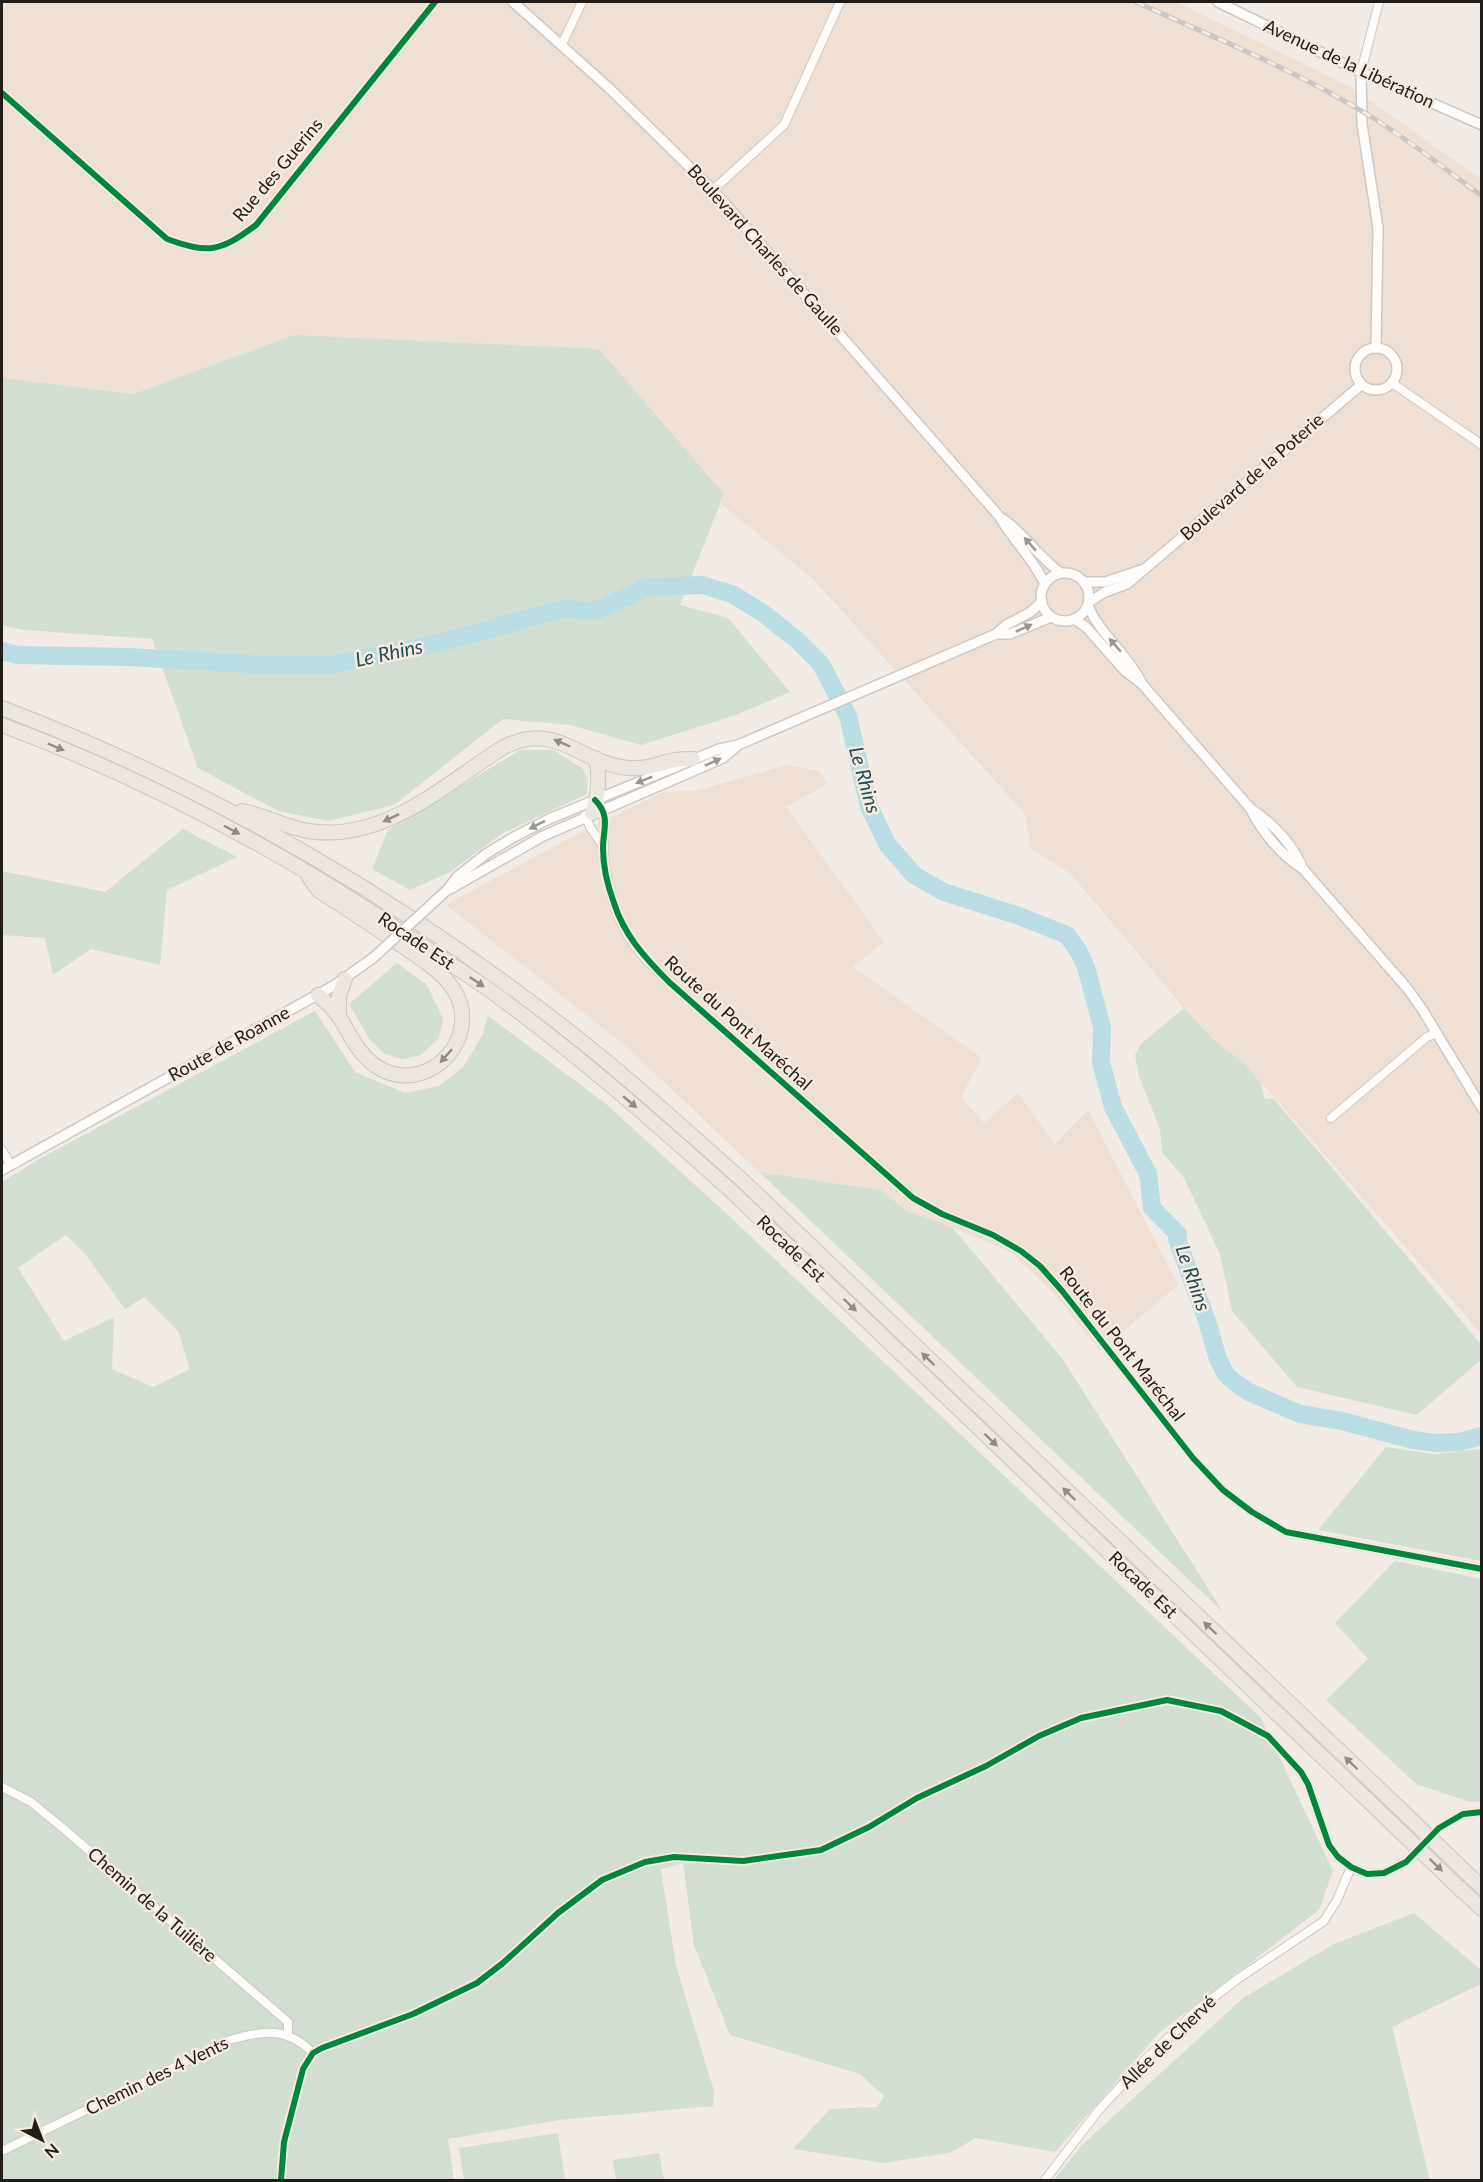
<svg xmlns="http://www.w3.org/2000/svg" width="1483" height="2182" font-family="Lato,sans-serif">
	<rect width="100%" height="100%" fill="#f2ebe6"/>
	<g fill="#efe0d6">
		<polygon points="2,2 1176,2 1349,86 1481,179 1481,1333 1245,1064 1214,1040 1184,1008 1070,873 1031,849 1025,814 814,580 721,504 724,494 294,335 133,394 2,378"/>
		<polygon points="788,765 819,771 827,784 786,807 884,942 853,967 982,1058 961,1097 984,1123 1018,1093 1055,1144 1088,1110 1178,1285 1100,1351 1054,1294 1011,1252 952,1227 907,1211 881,1190 759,1172 626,1046 446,905 574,836 663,792 695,791"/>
	</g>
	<g fill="#d3ded2" fill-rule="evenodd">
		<polygon points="294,335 599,349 724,494 680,605 728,618 790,692 736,715 641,745 570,725 503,719 394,805 328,821 278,811 198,768 152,639 23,630 2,625 2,378 133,394"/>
		<polygon points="520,750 553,750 582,768 588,779 587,794 503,833 450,872 410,890 372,869 388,830"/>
		<polygon points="183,829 237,857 167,890 160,965 91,949 53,975 45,938 2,935 2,871 105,892"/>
		<polygon points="397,963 427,985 443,1019 439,1038 421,1055 402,1059 385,1054 370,1040 349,1004"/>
		<polygon points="1184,1008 1214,1040 1245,1064 1261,1083 1265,1099 1273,1098 1481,1344 1481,1360 1417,1415 1297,1387 1232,1311 1220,1254 1184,1178 1162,1152 1160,1129 1139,1076 1135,1055 1141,1044"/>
		<path d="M315,1011L355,1072L405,1093L439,1086L463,1067L482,1036L488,1016L605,1103L728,1215L1261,1718L1333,1871L1319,1910L1159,2033L1055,2152L976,2138L949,2153L883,2163L793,2149L830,2109L877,2107L884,2096L860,2074L730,2035L694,1945L683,1863L661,1869L676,1966L714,2091L713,2106L560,2120L448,2139L454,2180H2V1182L41,1158ZM66,1235L86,1255L125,1309L144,1297L178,1331L190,1369L153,1387L112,1369L114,1317L64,1341L18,1268Z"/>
		<polygon points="759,1172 881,1190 907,1211 952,1227 1062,1358 1223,1612"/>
		<polygon points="1386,1447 1433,1454 1481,1449 1481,1561 1318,1530"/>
		<polygon points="1395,1561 1481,1579 1481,1802 1467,1801 1416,1784 1326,1700 1368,1659 1335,1623"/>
		<polygon points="1414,1913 1481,1970 1481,1984 1392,2027 1430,2180 1054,2180 1081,2146 1243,1998 1334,1944"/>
		<polygon points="558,2133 565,2180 464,2180 459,2148"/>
		<polygon points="659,2153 664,2180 616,2180 613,2160"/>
	</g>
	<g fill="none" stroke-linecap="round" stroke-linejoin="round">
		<polyline stroke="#b9dde3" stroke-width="18" points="2,651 17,655 128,657 267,665 331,665 443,642 562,609 595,611 648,587 702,585 732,594 763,613 797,640 821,664 848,716 869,806 887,844 914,875 944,892 1019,916 1067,935 1079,952 1086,967 1102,1027 1101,1062 1113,1107 1148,1174 1152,1208 1178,1234 1177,1239 1207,1321 1218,1359 1225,1373 1234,1382 1249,1392 1300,1414 1342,1421 1413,1440 1436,1443 1459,1442 1482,1436"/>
		<g stroke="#cec8c4" stroke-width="10">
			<g id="minor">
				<polyline points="562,44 582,2"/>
				<polyline points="1361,72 1379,2"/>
				<path d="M2,93L167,239C209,254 220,252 256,225L435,2"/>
				<polyline points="713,190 784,125 840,2"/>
				<polyline points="1392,383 1482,445"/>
				<path d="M600,806C609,823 602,839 604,856C607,890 619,930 642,955C650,965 660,973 669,982L913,1198L942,1214L993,1235L1021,1251L1040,1266L1063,1292L1193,1458L1223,1490L1252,1512L1286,1532L1482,1569"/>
				<polyline points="585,815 590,827 603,846"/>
				<polyline points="1331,1118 1427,1037 1436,1033"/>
				<polyline points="2,1150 10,1164"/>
				<polyline points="2,1787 31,1802 64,1829 288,2022 288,2035"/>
				<path d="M2,2151L230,2040C264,2031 286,2026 313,2053"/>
				<polyline points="281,2180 284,2142 303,2069 313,2053 322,2048 413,2014 477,1983 503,1963 558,1913 602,1880 645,1862 674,1857 743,1861 821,1850 869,1827 917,1798 986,1766 1039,1736 1081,1718 1167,1700 1221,1711 1268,1736 1301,1772 1308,1784 1329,1845 1338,1857 1351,1867 1367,1874 1384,1873 1406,1862 1439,1828 1463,1814 1482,1812"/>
				<polyline points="1045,2180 1098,2111 1144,2061 1197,2010 1239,1978 1324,1921 1337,1900 1351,1867"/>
			</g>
		</g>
		<g stroke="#cec8c4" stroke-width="12">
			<g id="tertiary">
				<path d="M513,2L609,88L713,190L999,516C1013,540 1033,559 1045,584"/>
				<polyline points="1218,2 1361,72 1482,125"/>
				<polyline points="1361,72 1362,124 1378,228 1376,348"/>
				<circle cx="1376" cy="369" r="21"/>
				<path d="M1003,519C1025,534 1039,558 1061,573"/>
				<circle cx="1065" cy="597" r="24"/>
				<polyline points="1084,582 1105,582 1141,570"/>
				<polyline points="1089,602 1105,592 1127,584 1361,385"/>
				<path d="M1088,605C1099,634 1127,653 1141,682"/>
				<path d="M1074,619L1086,627L1125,671L1142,684L1250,808C1272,823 1293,844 1303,869"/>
				<polyline points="996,634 1010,634 1051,617"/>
				<path d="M1250,808C1262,832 1281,855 1303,869L1407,988L1422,1009L1482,1108"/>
				<polyline points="450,889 543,836 723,758 737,746"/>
				<polyline points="434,902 447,890 458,876 486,854 512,838 549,819 719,749 738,745 996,634 1006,625 1029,613 1042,602"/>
				<polyline points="2,1170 335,985 373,958"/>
			</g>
		</g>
		<g stroke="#c9c6c4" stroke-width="16">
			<g id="trunk">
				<path d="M2,708C213,788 413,906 590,1048C642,1090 691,1135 741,1179L1394,1803"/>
				<path d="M2,725C150,780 292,857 423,946C447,962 472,977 495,994C577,1054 653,1121 729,1189L1382,1814"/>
				<path d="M242,811C264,815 285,827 308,831C383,843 444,785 502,748C557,719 579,764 629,768C646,770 659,763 675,760C681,759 688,759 693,759"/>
				<path d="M592,813C598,797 601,774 595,758"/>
				<path d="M309,877L319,891C345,907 370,924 395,941C415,955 437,967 452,987C486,1035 429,1097 379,1068C359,1056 351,1036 340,1018C334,1009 326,1002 318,995"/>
				<polyline points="339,1016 339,996 345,979"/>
				<polyline points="1470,1876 1482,1887"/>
				<polyline points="1458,1887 1482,1909"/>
			</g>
		</g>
		<use href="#minor" stroke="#fdfcfb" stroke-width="8"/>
		<use href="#tertiary" stroke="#fdfcfb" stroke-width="9"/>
		<use href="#trunk" stroke="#eee6e0" stroke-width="14"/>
		<g stroke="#c8c6c6" stroke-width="5">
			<path id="rail" d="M1136,2C1215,38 1296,70 1370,116C1409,140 1445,169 1482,196"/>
		</g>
		<use href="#rail" stroke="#f7eae1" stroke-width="3" stroke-dasharray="9" stroke-linecap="butt"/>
		<g stroke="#cec8c4" stroke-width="12" stroke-linecap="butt">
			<polyline id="tertiary-bridge" points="373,958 434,902"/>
		</g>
		<g stroke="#c9c6c4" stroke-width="16" stroke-linecap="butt">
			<g id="trunk-bridge">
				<polyline points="1394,1803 1470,1876"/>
				<polyline points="1382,1814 1458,1887"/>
			</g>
		</g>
		<use href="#tertiary-bridge" stroke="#fdfcfb" stroke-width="9"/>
		<use href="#trunk-bridge" stroke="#eee6e0" stroke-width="14"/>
		<g stroke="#f7eae1" stroke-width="10">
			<g id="cycleway">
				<path d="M2,93L167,239C209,254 220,252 256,225L435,2"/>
				<path d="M595,800C611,816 603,830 603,848C603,865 608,887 614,903C624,935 645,958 669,982L913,1198L942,1214L993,1235L1021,1251L1040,1266L1063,1292L1193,1458L1223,1490L1252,1512L1286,1532L1482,1569"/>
				<polyline points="281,2180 284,2142 303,2069 313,2053 322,2048 413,2014 477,1983 503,1963 558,1913 602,1880 645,1862 674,1857 743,1861 821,1850 869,1827 917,1798 986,1766 1039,1736 1081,1718 1167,1700 1221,1711 1268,1736 1301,1772 1308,1784 1329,1845 1338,1857 1351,1867 1367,1874 1384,1873 1406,1862 1439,1828 1463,1814 1482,1812"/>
			</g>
		</g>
		<use href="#cycleway" stroke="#00873e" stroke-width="6"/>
	</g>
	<defs><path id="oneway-solid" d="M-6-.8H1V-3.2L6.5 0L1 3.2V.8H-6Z" transform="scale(1.5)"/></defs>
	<g fill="#9a9896">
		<use href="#oneway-solid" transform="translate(1030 544) rotate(-131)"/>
		<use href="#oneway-solid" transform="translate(1024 628) rotate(-24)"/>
		<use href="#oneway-solid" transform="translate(1115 645) rotate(-131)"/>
		<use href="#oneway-solid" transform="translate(713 762) rotate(-24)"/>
		<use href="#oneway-solid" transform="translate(644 780) rotate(158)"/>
		<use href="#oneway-solid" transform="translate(537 825) rotate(153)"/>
	</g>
	<g fill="#928c87">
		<use href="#oneway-solid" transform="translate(562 743) rotate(-157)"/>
		<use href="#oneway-solid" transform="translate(56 747) rotate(23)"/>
		<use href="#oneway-solid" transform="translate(391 818) rotate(155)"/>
		<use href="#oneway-solid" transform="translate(232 830) rotate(28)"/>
		<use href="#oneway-solid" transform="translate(477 982) rotate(34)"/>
		<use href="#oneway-solid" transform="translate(446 1056) rotate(132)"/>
		<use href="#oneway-solid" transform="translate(630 1102) rotate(40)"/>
		<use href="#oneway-solid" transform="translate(850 1305) rotate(44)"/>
		<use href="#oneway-solid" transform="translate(928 1359) rotate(-136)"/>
		<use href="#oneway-solid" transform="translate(991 1440) rotate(44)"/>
		<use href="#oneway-solid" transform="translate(1069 1494) rotate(-136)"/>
		<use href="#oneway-solid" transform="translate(1210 1628) rotate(-136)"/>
		<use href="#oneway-solid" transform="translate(1351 1763) rotate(-136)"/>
		<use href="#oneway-solid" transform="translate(1436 1865) rotate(44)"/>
	</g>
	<g text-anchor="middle" stroke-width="5" stroke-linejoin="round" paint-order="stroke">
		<g font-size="18" fill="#211d1a" stroke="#f7eae1">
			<text transform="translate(1349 64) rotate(25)" y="6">Avenue de la Libération</text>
			<text transform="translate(278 170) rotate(-50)" y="6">Rue des Guerins</text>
			<text transform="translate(765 250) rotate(48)" y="6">Boulevard Charles de Gaulle</text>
			<text transform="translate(1252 477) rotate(-41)" y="6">Boulevard de la Poterie</text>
			<text transform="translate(416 941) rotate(34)" y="6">Rocade Est</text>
			<text transform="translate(738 1023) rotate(42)" y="6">Route du Pont Maréchal</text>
			<text transform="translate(229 1044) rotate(-29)" y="6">Route de Roanne</text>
			<text transform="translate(791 1249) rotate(44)" y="6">Rocade Est</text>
			<text transform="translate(1122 1344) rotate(52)" y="6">Route du Pont Maréchal</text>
			<text transform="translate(1143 1585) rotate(44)" y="6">Rocade Est</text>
			<text transform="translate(152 1905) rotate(41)" y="6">Chemin de la Tuilière</text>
			<text transform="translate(1168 2042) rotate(-44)" y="6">Allée de Chervé</text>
			<text transform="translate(157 2076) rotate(-26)" y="6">Chemin des 4 Vents</text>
		</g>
		<g font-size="20" font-style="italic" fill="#1f4e57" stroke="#f7eae1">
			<text transform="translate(389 653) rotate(-12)" y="7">Le Rhins</text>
			<text transform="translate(865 780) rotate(74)" y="7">Le Rhins</text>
			<text transform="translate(1193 1278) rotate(71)" y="7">Le Rhins</text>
		</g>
	</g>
	<rect width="1483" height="2182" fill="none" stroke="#211d1a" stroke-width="6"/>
	<g transform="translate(42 2140) rotate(138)" stroke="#f7eae1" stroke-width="4.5" paint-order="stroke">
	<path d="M0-4.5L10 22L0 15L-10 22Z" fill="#211d1a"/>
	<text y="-9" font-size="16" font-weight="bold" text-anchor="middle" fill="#211d1a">N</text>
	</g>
</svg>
